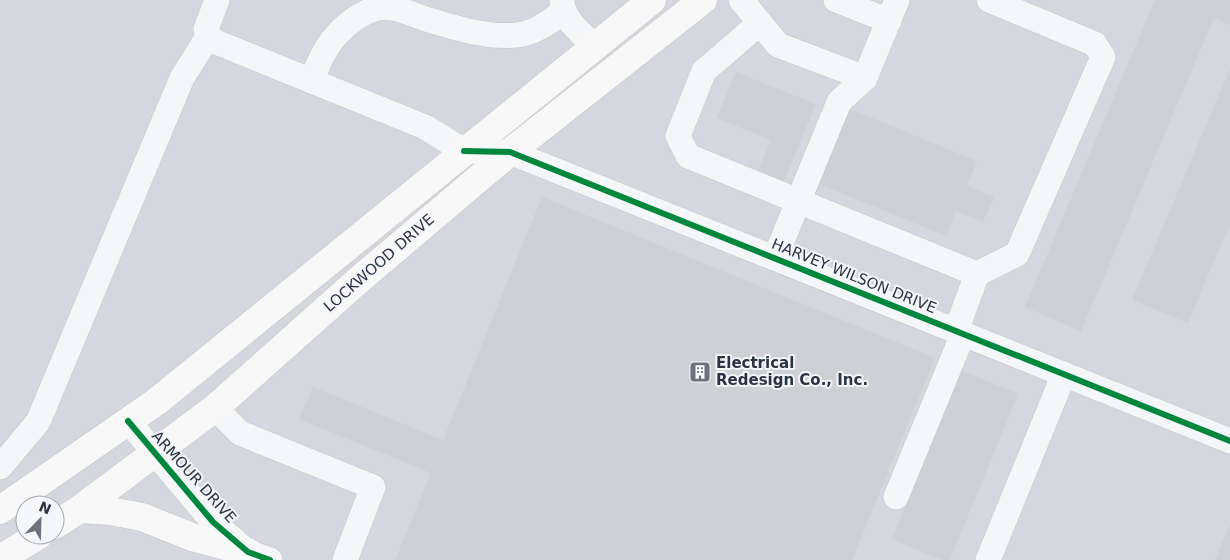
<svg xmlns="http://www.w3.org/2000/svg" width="1230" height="560" font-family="'DejaVu Sans',sans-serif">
	<rect width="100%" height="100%" fill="#e6e8ea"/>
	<path fill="#d4d7dd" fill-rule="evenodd" d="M0,0H1230V560H0ZM25,505H55V535H25Z"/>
	<g fill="#ced0d3">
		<polygon points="1155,0 1230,0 1230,25 1214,18 1081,331 1025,307"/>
		<polygon points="1230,69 1230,223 1188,323 1132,300"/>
		<polygon points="736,72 816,104 781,188 755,178 771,140 717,118"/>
		<polygon points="850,109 977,161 967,186 994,197 983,222 956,211 946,236 819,184"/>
		<polygon points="542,197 935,358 852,560 395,560 431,473 299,419 313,387 443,440"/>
		<polygon points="961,370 1018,394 950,560 942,560 892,539"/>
		<polygon points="1230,524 1230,560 1215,560"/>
	</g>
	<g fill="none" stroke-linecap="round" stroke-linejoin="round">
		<g stroke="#c4c6c8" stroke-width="26">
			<g id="minor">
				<polyline points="217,0 206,29 208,36 216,42 425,127 464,151 510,152 1230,441"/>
				<path d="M562,0C562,20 582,33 595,47"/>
				<polyline points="741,0 760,23 704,71 678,136 688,156 977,274 1017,254 1103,57 1095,44 989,0"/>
				<polyline points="836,0 889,21"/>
				<polyline points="760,23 778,45 865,78"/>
				<path d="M312,81C319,59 329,39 348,24C357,17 367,10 378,8C394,5 411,14 426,19C455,28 493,40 523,34C540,30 550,21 563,12"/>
				<polyline points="775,258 839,102 865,78 897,0"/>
				<polyline points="956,331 977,274"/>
				<polyline points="215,408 240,433 373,487 345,560"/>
				<polyline points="128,421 213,522 248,552 270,560"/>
				<polyline points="0,467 38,422 182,78 208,36"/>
				<polyline points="896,497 963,334"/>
				<polyline points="988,560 1064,374"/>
			</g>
		</g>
		<g stroke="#c2c5c8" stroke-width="29">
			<g id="major">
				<polyline points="80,509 110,511 142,517 192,537 248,552"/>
				<polyline points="0,510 156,402 652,0"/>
				<polyline points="55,525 80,509 215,408 361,278 510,152 703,0"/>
				<polyline points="0,559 39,535"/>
			</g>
		</g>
		<use href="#minor" stroke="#f5f6f7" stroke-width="25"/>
		<use href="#major" stroke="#f8f8f8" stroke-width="28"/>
		<g stroke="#f4f6f9" stroke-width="9">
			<g id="cycleway">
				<polyline points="464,151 510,152 1230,441"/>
				<polyline points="128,421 213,522 248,552 270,560"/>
			</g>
		</g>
		<use href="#cycleway" stroke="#00873e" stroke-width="6"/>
	</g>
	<defs>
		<g id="building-square" transform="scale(1.125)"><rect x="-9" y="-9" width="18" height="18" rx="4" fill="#6c737f" stroke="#f4f6f9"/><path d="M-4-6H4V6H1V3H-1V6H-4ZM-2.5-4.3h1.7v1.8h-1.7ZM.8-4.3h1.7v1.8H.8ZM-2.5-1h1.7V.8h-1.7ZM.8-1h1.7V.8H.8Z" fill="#fff"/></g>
	</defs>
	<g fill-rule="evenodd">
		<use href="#building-square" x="700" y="372"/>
	</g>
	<g text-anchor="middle" stroke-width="4" stroke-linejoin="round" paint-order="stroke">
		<g font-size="15" fill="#2b3445" stroke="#f4f6f9">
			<text transform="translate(379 263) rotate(-41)" y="5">LOCKWOOD DRIVE</text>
			<text transform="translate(854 276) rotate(22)" y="5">HARVEY WILSON DRIVE</text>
			<text transform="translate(194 477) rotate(48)" y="5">ARMOUR DRIVE</text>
		</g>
		<g font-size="15" font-weight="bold" fill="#2b3445" stroke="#f4f6f9" text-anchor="start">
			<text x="716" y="368">Electrical<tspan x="716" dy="17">Redesign Co., Inc.</tspan></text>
		</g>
	</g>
	<g transform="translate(40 520) rotate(23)"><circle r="24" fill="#f4f6f9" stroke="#a4a8b1"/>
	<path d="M0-4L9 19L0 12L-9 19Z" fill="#6c737f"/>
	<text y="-8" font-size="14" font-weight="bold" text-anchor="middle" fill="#2b3445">N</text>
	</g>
</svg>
